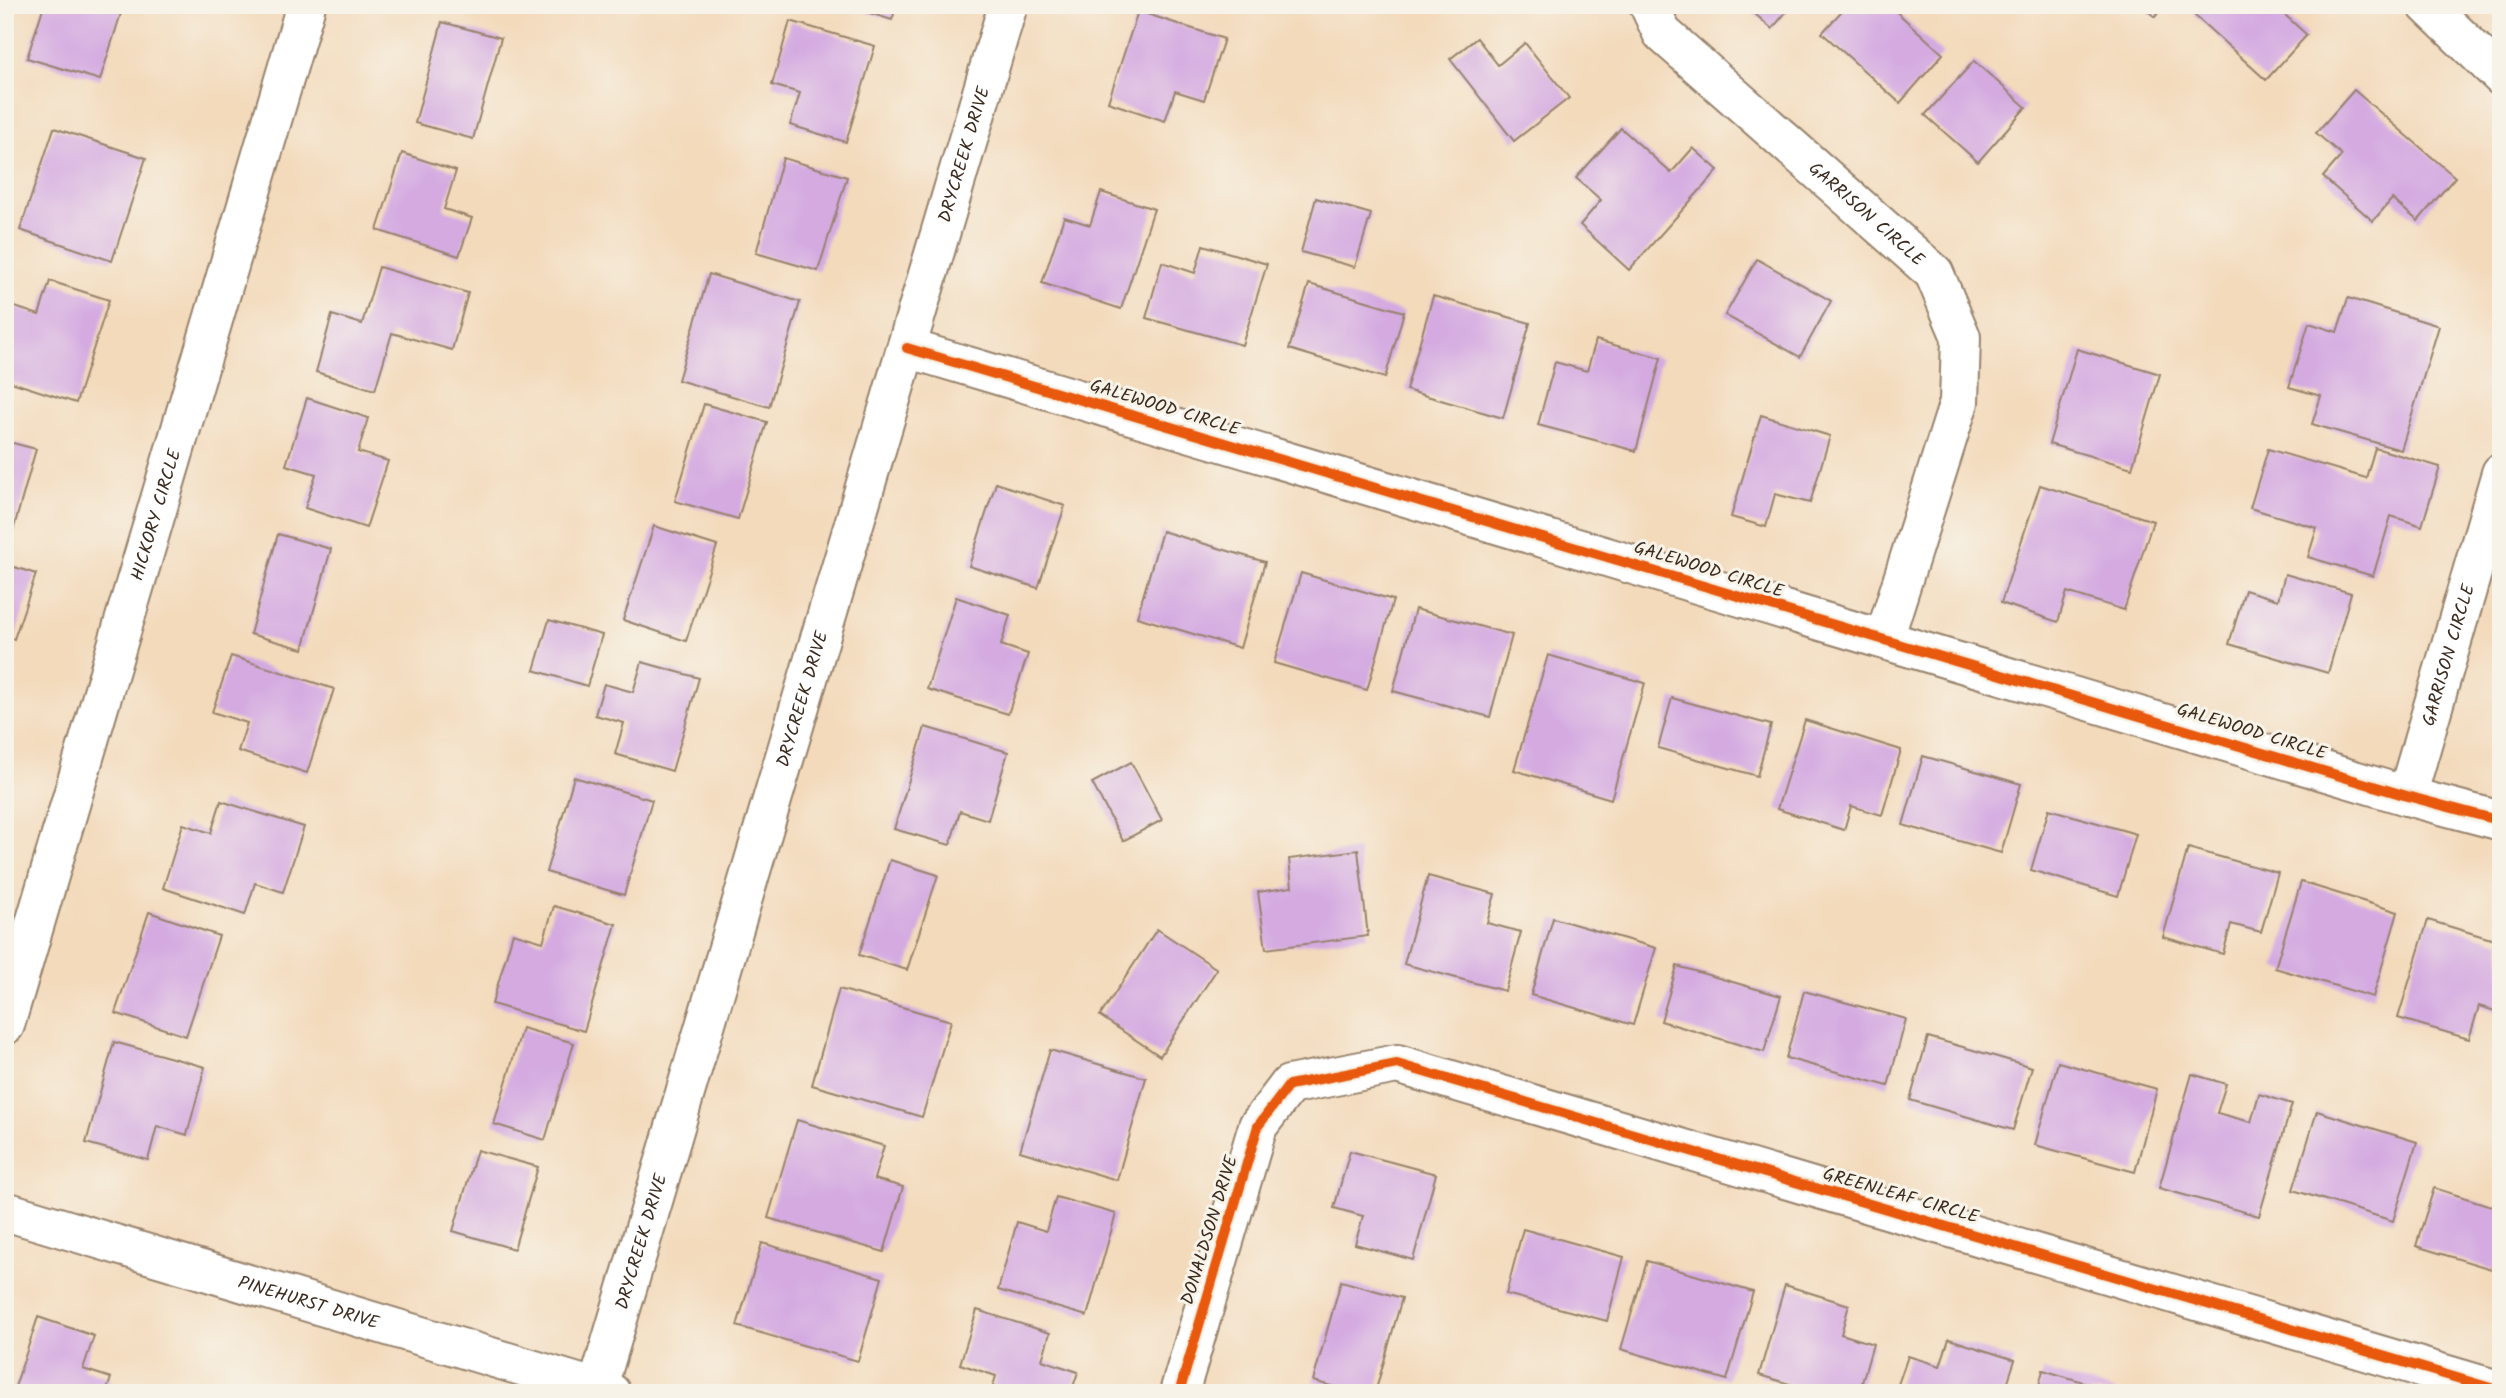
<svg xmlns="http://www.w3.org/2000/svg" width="2506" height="1398" font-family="Kalam,sans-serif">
	<rect width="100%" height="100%" fill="#f7f3e8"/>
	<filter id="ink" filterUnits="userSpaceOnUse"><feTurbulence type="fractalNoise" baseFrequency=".0143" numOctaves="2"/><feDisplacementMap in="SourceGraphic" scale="14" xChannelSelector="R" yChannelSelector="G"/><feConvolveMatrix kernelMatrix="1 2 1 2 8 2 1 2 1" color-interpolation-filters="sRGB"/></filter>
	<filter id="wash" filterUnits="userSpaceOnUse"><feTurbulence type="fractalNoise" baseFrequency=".00686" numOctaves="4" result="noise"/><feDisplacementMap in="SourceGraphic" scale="28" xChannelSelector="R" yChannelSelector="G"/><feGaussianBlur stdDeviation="1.57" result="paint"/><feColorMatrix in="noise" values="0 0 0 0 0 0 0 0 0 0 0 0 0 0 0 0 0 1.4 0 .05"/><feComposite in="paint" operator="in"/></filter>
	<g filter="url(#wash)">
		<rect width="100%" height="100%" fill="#f3dabb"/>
		<g id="blocks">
			<g fill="#d4aae1">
				<polygon points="44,5 106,5 122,10 100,80 27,58"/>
				<polygon points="844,5 897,5 892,20"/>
				<polygon points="1745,5 1792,5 1772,29"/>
				<polygon points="1847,5 1889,5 1943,54 1900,103 1822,33"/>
				<polygon points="2141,5 2165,5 2155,17"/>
				<polygon points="2202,5 2274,5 2307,35 2266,80 2193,14"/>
				<polygon points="1138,11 1224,39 1204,100 1175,91 1165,121 1108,102"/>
				<polygon points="790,21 875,46 846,142 790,125 800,93 772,85"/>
				<polygon points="442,22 501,38 473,139 415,123"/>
				<polygon points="1477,38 1498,65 1525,43 1569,98 1514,141 1450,59"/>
				<polygon points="1974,61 2026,107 1978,162 1925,115"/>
				<polygon points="2354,90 2455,177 2418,221 2392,199 2373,221 2323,177 2342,155 2316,133"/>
				<polygon points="54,128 146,158 112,261 20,230"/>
				<polygon points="1621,128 1671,173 1693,148 1718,170 1629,270 1580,225 1601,200 1576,178"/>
				<polygon points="402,153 456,171 444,209 472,218 459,256 377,230"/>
				<polygon points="783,158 847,177 818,271 756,253"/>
				<polygon points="1101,192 1154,209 1121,309 1042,283 1064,217 1090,225"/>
				<polygon points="1316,198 1371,214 1355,267 1301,252"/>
				<polygon points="1203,245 1267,264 1242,345 1146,318 1162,262 1195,273"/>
				<polygon points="1757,259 1831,301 1800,357 1725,315"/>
				<polygon points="379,267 468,293 452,350 392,333 375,390 316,372 332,315 362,324"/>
				<polygon points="709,274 800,302 769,407 678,380"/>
				<polygon points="50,281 109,300 76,403 5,380 5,316 9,305 39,315"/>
				<polygon points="1309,284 1404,312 1385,378 1289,349"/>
				<polygon points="1433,296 1530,323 1503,418 1406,390"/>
				<polygon points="2348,298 2439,326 2401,450 2312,424 2321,396 2289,387 2309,323 2337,332"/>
				<polygon points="1596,340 1661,358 1636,451 1538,425 1555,362 1587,371"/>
				<polygon points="2077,349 2160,374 2132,468 2049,444"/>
				<polygon points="307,398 368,418 358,452 388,461 366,528 305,508 316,474 286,465"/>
				<polygon points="704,404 767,422 738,519 675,501"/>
				<polygon points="1761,415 1830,436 1810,503 1775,494 1766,527 1731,517"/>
				<polygon points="5,441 36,449 11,538 5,536"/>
				<polygon points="2375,448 2440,467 2422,526 2391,516 2373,576 2308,557 2317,528 2250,508 2268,449 2366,478"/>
				<polygon points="996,483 1065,506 1038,588 969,566"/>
				<polygon points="2040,485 2153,521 2124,610 2067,592 2058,622 2001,603"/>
				<polygon points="654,526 717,546 686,641 623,620"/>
				<polygon points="1162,531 1265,562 1240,648 1137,617"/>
				<polygon points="278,534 331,549 303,649 250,634"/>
				<polygon points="5,564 36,574 14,639 5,637"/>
				<polygon points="1301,573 1393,600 1367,690 1274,663"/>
				<polygon points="2285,574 2351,593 2328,673 2229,644 2245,590 2278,600"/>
				<polygon points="956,597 1010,615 1001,645 1028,654 1008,714 927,689"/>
				<polygon points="1415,609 1512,635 1490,717 1393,691"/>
				<polygon points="549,620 602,635 587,686 534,670"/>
				<polygon points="1548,655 1645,683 1611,799 1514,770"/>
				<polygon points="231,656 334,689 307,773 238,751 247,723 212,712"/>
				<polygon points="642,662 699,678 672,771 615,754 624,723 595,715 604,684 633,692"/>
				<polygon points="1672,698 1771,725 1757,776 1658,748"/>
				<polygon points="1805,720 1901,750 1882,815 1851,806 1844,830 1777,809"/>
				<polygon points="925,727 1008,752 988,820 960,811 950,845 894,829"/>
				<polygon points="1923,756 2021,784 2001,853 1903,825"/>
				<polygon points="1131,762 1162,820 1123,841 1092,783"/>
				<polygon points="574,777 652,800 624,895 546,872"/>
				<polygon points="221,801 304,827 283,892 255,883 245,915 163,888 183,824 211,833"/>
				<polygon points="2049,809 2136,834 2118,896 2031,870"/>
				<polygon points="2188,848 2278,873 2261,932 2231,924 2223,954 2163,937"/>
				<polygon points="1358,850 1368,936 1266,949 1258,892 1292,887 1289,859"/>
				<polygon points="890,860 938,875 907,970 859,955"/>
				<polygon points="1428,876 1495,894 1487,923 1521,932 1505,991 1404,964"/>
				<polygon points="2301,882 2398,912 2373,997 2275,968"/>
				<polygon points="554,906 616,924 584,1031 492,1004 513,933 543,942"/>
				<polygon points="149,912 219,936 186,1036 115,1013"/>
				<polygon points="1553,918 1656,948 1633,1025 1531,995"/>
				<polygon points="2428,920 2501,942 2501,1013 2479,1006 2469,1039 2398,1018"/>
				<polygon points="1157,929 1217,969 1160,1056 1100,1016"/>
				<polygon points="1677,966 1781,996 1764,1052 1661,1021"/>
				<polygon points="839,989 951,1021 922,1117 812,1085"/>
				<polygon points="1804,991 1906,1019 1888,1086 1786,1058"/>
				<polygon points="522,1028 574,1043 545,1140 494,1124"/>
				<polygon points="1928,1037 2032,1067 2013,1130 1910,1100"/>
				<polygon points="114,1042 205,1067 187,1135 157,1126 148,1160 86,1143"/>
				<polygon points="1050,1050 1146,1078 1117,1180 1020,1151"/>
				<polygon points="2058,1062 2157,1089 2135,1172 2035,1145"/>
				<polygon points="2192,1074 2226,1084 2217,1113 2251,1122 2259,1094 2292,1104 2259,1216 2159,1188"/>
				<polygon points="2317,1111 2417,1142 2393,1221 2293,1190"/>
				<polygon points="797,1120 884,1146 874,1179 903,1187 884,1252 768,1218"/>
				<polygon points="477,1150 538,1167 514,1249 453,1231"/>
				<polygon points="1350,1151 1436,1174 1413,1260 1355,1244 1363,1216 1334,1208"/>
				<polygon points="2434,1188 2501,1209 2501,1272 2416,1246"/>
				<polygon points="1056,1197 1116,1214 1087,1316 998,1290 1017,1222 1046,1231"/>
				<polygon points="1523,1229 1624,1257 1607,1321 1506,1294"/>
				<polygon points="762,1243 882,1278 858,1361 737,1326"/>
				<polygon points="1647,1261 1753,1292 1727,1380 1621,1349"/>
				<polygon points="1341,1281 1402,1298 1375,1393 1356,1393 1313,1381"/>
				<polygon points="1785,1285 1849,1305 1841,1334 1873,1344 1859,1393 1821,1393 1759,1375"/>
				<polygon points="977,1310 1050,1333 1042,1360 1078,1372 1071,1393 991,1393 996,1376 960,1364"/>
				<polygon points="38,1317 94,1336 83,1369 111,1378 106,1393 13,1393"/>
				<polygon points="1949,1339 2015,1360 2004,1393 1895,1393 1908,1356 1940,1366"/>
				<polygon points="2043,1370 2117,1392 2117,1393 2037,1393"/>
			</g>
		</g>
	</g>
	<g filter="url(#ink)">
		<use href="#blocks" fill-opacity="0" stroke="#97826c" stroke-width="2"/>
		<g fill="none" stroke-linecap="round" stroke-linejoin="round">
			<g stroke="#97826c" stroke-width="42">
				<g id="minor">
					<path id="s1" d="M1649,5L1662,33L1934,273L1961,337L1959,402L1884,639"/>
					<polyline points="2427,5 2501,76"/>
					<polyline points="907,348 2407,796 2501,821"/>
					<path id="s2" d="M2407,796L2501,473"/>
					<path id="s3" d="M5,1025L306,5"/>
					<path id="s4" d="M5,1211L611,1393"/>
					<path id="s5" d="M596,1393L1008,5"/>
					<polyline points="1179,1393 1258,1126 1289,1085 1397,1064 2501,1391"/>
				</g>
			</g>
			<use href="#minor" stroke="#fff" stroke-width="38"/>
			<g stroke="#f7f3e8" stroke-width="15">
				<g id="cycleway">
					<polyline points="907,348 2407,796 2501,821"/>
					<polyline points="1179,1393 1258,1126 1289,1085 1397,1064 2501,1391"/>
				</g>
			</g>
			<use href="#cycleway" stroke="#e8590c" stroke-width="10"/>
		</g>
	</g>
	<g text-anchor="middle" stroke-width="6" stroke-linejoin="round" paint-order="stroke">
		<g font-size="18" fill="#3b2a1e" stroke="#f7f3e8">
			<text dy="6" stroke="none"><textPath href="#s5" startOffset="1292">DRYCREEK DRIVE</textPath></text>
			<text dy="6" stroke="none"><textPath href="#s1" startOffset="304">GARRISON CIRCLE</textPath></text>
			<text transform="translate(1165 407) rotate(17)" y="6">GALEWOOD CIRCLE</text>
			<text dy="6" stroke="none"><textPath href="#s3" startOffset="532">HICKORY CIRCLE</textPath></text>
			<text transform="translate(1709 569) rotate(17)" y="6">GALEWOOD CIRCLE</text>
			<text dy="6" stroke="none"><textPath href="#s2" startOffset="147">GARRISON CIRCLE</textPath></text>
			<text dy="6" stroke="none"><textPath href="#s5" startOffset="724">DRYCREEK DRIVE</textPath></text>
			<text transform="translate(2252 731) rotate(17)" y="6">GALEWOOD CIRCLE</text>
			<text transform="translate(1901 1195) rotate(16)" y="6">GREENLEAF CIRCLE</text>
			<text transform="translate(1209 1230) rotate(-73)" y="6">DONALDSON DRIVE</text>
			<text dy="6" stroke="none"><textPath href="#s5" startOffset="158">DRYCREEK DRIVE</textPath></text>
			<text dy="6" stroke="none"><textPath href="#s4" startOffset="317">PINEHURST DRIVE</textPath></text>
		</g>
	</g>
	<rect width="2506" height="1398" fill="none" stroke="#f7f3e8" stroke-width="28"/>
</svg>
